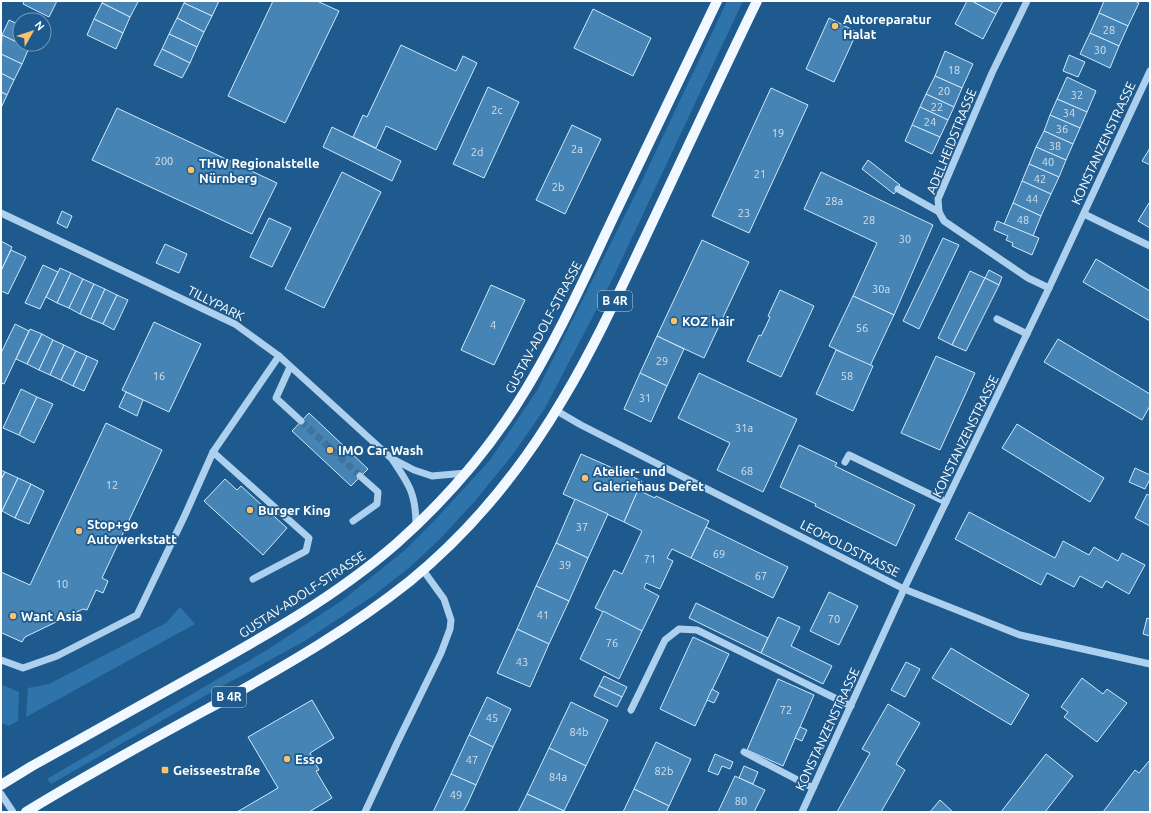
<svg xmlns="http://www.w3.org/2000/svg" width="1151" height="813" font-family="Ubuntu,sans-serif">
	<rect width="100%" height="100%" fill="#1e5a8d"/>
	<g fill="#2e73a9">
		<polygon points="727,1 743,1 614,276 545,408 514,453 475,501 440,539 410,567 373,596 303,642 217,689 51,784 47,779 267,650 344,599 405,550 435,520 490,460 538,389 639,187"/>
		<polygon points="180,607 195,624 26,717 28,688 49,684 166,623"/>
		<polygon points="3,685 19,692 18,721 9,726 1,723 1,689"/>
	</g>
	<g fill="#4684b5" stroke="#d1e8f9">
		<polygon points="24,1 57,1 49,17 23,4"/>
		<polygon points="103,1 136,1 138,2 130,17 102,3"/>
		<polygon points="185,1 219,1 212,16 184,3"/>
		<polygon points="273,1 317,1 339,11 285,123 228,96"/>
		<polygon points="967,1 972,1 996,14 983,39 955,24"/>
		<polygon points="972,1 1003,1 996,14"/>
		<polygon points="1104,1 1135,1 1139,3 1128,26 1099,13"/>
		<polygon points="102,3 130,17 123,33 94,19"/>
		<polygon points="184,3 212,16 204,32 177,18"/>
		<polygon points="593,9 651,38 633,76 574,48"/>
		<polygon points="1099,13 1128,26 1119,46 1090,33"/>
		<polygon points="177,18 204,32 197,47 169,34"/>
		<polygon points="829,18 857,32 834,82 806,69"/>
		<polygon points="94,19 123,33 116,49 87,35"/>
		<polygon points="9,20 20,25 20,44 31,44 29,48 12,40 2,35"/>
		<polygon points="1090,33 1119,46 1110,68 1080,54"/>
		<polygon points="169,34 197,47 190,63 162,49"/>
		<polygon points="2,35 29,48 22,64 1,54"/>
		<polygon points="401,45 456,71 463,56 477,63 436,150 386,126 376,148 353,137 363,115 367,117"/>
		<polygon points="162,49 190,63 182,78 154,65"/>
		<polygon points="945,51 973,64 962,88 935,76"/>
		<polygon points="1,54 22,64 14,80 1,73"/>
		<polygon points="1069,55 1085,62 1078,77 1063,71"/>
		<polygon points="1,73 14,80 7,95 1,92"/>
		<polygon points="935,76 962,88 954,107 926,94"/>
		<polygon points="1067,77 1096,91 1087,112 1057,99"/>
		<polygon points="488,87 519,102 484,178 453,164"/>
		<polygon points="771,88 808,105 749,233 712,216"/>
		<polygon points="1,92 7,95 1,108"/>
		<polygon points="926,94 954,107 948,120 920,107"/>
		<polygon points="1057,99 1087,112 1080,128 1050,115"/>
		<polygon points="920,107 948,120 940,137 912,125"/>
		<polygon points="117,108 277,183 252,234 92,160"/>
		<polygon points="1050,115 1080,128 1073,144 1044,131"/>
		<polygon points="572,125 601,139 565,214 536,200"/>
		<polygon points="912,125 940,137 932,154 905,141"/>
		<polygon points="332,127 401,161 392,181 323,147"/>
		<polygon points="1044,131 1073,144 1066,160 1036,147"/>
		<polygon points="1036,147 1066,160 1059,177 1029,164"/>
		<polygon points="1150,148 1150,165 1142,161"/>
		<polygon points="868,160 900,185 894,194 862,169"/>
		<polygon points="1029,164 1059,177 1051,194 1022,181"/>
		<polygon points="342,172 381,192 324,308 285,289"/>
		<polygon points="821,172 933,225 894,315 853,296 877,243 804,209"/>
		<polygon points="1022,181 1051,194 1041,216 1013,203"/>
		<polygon points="1013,203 1041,216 1033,236 1004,224"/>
		<polygon points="1149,203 1150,204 1150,228 1138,221"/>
		<polygon points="62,211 72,216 67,228 57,223"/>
		<polygon points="269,218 291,228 272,267 250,257"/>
		<polygon points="997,221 1039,238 1032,255 1012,246 1013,243 1006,240 1008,236 994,230"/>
		<polygon points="943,238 959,245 919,329 903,321"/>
		<polygon points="702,240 749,262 704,358 657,336"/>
		<polygon points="1,241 12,247 1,271"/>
		<polygon points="165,244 187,254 179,273 156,263"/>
		<polygon points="11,250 26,257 8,294 1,291 1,271"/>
		<polygon points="1096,259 1150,291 1150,321 1083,282"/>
		<polygon points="43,265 58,272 40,309 25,303"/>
		<polygon points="60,268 71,273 57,303 46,297"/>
		<polygon points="989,270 1002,277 999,285 985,278"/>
		<polygon points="970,271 985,278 952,345 938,338"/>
		<polygon points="71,273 83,279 69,308 57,303"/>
		<polygon points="985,278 999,285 966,351 952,345"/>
		<polygon points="83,279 94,284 80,314 69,308"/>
		<polygon points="94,284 105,289 91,319 80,314"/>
		<polygon points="491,285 525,300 494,365 461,350"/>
		<polygon points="105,289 117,295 103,324 91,319"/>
		<polygon points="780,290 814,306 781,377 747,361 759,335 761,336 766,326 770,317 768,316"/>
		<polygon points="117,295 128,300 114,330 103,324"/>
		<polygon points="853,296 894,315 870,366 829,346"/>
		<polygon points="154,322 201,344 169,412 122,390"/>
		<polygon points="15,324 29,331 4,384 1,383 1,353"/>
		<polygon points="30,329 42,334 27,364 16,359"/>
		<polygon points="42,334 53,340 39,370 27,364"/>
		<polygon points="657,336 684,349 667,386 640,373"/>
		<polygon points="1058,339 1150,394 1150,406 1142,420 1044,362"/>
		<polygon points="53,340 64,345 50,375 39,370"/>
		<polygon points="64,345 76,351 61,380 50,375"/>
		<polygon points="836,350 873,366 853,411 816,394"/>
		<polygon points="76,351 87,356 73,386 61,380"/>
		<polygon points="87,356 98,361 84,391 73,386"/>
		<polygon points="936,356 975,373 940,450 901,433"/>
		<polygon points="640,373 667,386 651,422 624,409"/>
		<polygon points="699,373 797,419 763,492 717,470 730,443 678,418"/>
		<polygon points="21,389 37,397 19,435 3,428"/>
		<polygon points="126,392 143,400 137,416 119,407"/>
		<polygon points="37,397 53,404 34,443 19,435"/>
		<polygon points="309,413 368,469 351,486 292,431"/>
		<polygon points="106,423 162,450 102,578 108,581 103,593 96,590 87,610 83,609 25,637 22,642 2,633 1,636 1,572 30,585"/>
		<polygon points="1017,424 1104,478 1090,502 1002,448"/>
		<polygon points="799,445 837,463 835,466 915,505 896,546 815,506 816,504 780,487"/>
		<polygon points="581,454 642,481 624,522 563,494"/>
		<polygon points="1135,468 1150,475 1150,479 1145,489 1129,482"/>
		<polygon points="1,470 5,472 1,480"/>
		<polygon points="5,472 18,478 2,511 1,511 1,480"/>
		<polygon points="18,478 31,484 15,518 2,511"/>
		<polygon points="225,479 237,490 241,486 287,528 263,555 204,501"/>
		<polygon points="31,484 44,491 29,524 15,518"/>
		<polygon points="638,490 655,498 656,496 709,521 691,558 672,549 667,558 673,561 660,589 646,583 644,588 659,596 642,631 595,608 614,570 622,574 642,531 624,522"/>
		<polygon points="1147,494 1150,496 1150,526 1135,518"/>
		<polygon points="575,499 608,514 588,558 556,543"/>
		<polygon points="969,512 1055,558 1063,541 1089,555 1094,547 1118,561 1122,553 1145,565 1129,594 1106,581 1102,588 1080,576 1074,587 1047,573 1041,585 955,539"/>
		<polygon points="706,527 788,567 773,598 691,558"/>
		<polygon points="556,543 588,558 569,601 536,586"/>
		<polygon points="536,586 569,601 549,644 517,629"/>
		<polygon points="829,592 858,606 839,645 810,631"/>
		<polygon points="696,603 768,638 761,653 689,618"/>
		<polygon points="603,611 642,631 619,679 580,659"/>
		<polygon points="778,617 800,627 791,646 832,666 823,684 761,653"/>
		<polygon points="1147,618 1150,619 1150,636 1143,634"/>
		<polygon points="517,629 549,644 530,687 497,673"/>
		<polygon points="693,637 729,654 695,726 660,709"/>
		<polygon points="951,648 1029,695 1011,725 932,678"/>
		<polygon points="906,662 920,669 905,697 891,690"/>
		<polygon points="604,676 627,687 622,697 599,686"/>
		<polygon points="1082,678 1103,694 1107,689 1127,703 1097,742 1064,717 1068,712 1061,707"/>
		<polygon points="778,679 814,695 783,766 747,750"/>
		<polygon points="599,686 622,697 617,707 594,696"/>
		<polygon points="712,689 719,693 714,703 707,700"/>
		<polygon points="487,697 511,709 493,747 469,735"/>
		<polygon points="312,700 334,738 310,753 319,770 316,771 332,798 309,812 237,812 278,788 248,737"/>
		<polygon points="571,702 608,720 586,766 549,748"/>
		<polygon points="888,704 920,723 896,764 905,770 881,812 837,812 870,753 862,749"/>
		<polygon points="800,727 807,730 802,741 795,738"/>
		<polygon points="469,735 493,747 476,785 451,774"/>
		<polygon points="656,742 691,759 669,806 634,789"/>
		<polygon points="549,748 586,766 564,811 527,794"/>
		<polygon points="715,754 733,762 730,769 722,766 718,775 708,771"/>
		<polygon points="1046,754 1073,776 1045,812 1001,812"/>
		<polygon points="1150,760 1150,810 1149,812 1103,812 1135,770 1139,773"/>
		<polygon points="744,766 758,772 753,784 739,778"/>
		<polygon points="451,774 476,785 467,805 463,812 433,812"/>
		<polygon points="735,776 765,790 754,812 718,812"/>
		<polygon points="634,789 669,806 666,812 623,812"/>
		<polygon points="527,794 564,811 564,812 518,812"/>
		<polygon points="940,800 953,812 930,812"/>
	</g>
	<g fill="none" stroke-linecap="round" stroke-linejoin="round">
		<polyline stroke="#40739e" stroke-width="7" stroke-dasharray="7 3.5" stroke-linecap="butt" points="301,421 360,476"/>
		<g stroke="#acd0ed" stroke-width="7">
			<polyline points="1027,1 992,73 938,199 939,212 944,221 1028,278 1049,288"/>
			<polyline points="898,189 939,212"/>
			<polyline points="1,213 235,324 279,356 391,458 414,470 432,476 466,473"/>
			<polyline points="1084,214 1150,246"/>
			<polyline points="997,319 1027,334"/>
			<polyline points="290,367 276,398 301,421"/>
			<polyline points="557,411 581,425 904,589 1020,635 1150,664"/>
			<polyline points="213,452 309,538 306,551 253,579"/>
			<path d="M392,459C409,484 416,494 416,525"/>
			<polyline points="845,462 849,455 946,502"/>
			<polyline points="353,521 377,504 378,492 360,476"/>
			<polyline points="1,660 23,668 57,656 137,615 185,515 213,452 279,356"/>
			<polyline points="631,710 665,640 679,629 697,630 851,706"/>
			<polyline points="744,752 813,788"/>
			<polyline points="1,794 13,812"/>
			<polyline points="365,812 397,743 441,653 450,629 451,620 444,599 423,570"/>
			<polyline points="802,812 904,589 1049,288 1150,71"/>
		</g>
		<g stroke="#f2f8ff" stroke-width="10">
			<path d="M1,785L32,766C86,736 140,706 195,675C265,636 335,597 396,544C441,504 482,458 515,407C553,348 583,282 613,218C648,146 682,73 717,1"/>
			<path d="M26,812C91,772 158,736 224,700C290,663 351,628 410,581C471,531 523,467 563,399C593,349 618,295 643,242C681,162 718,81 757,1"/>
		</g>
	</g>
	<g fill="#fbc26b" stroke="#1e5a8d" stroke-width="1.5">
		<circle cx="835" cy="26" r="4"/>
		<circle cx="191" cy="170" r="4"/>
		<circle cx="674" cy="321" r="4"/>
		<circle cx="330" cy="450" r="4"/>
		<circle cx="585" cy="478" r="4"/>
		<circle cx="250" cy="510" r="4"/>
		<circle cx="79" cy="531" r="4"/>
		<circle cx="13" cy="616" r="4"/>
		<circle cx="287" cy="759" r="4"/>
		<rect x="161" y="766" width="8" height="8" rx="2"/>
	</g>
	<g text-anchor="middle" stroke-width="3.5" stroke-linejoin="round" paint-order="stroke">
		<g font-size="11" fill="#d1e0ec">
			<text x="1109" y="34">28</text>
			<text x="1100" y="54">30</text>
			<text x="954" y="74">18</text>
			<text x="944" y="95">20</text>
			<text x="1077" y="99">32</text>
			<text x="937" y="111">22</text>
			<text x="497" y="114">2c</text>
			<text x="1069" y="117">34</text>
			<text x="930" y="126">24</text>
			<text x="1062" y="133">36</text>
			<text x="778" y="137">19</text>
			<text x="1055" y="150">38</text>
			<text x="577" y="153">2a</text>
			<text x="477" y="156">2d</text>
			<text x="164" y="165">200</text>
			<text x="1048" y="166">40</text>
			<text x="760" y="178">21</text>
			<text x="1040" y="183">42</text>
			<text x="558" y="191">2b</text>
			<text x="1032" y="203">44</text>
			<text x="834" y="205">28a</text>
			<text x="744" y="217">23</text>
			<text x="869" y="224">28</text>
			<text x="1023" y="224">48</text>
			<text x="905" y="243">30</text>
			<text x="881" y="293">30a</text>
			<text x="493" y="329">4</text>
			<text x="862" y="332">56</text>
			<text x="662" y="365">29</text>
			<text x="159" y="380">16</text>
			<text x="847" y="380">58</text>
			<text x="645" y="402">31</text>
			<text x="744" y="432">31a</text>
			<text x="747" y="475">68</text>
			<text x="112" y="489">12</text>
			<text x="582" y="531">37</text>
			<text x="719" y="558">69</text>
			<text x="650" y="563">71</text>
			<text x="565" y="569">39</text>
			<text x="761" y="580">67</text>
			<text x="62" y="588">10</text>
			<text x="543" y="619">41</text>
			<text x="834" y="623">70</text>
			<text x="612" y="647">76</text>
			<text x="522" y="666">43</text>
			<text x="786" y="714">72</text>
			<text x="492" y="722">45</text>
			<text x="579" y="736">84b</text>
			<text x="472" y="764">47</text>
			<text x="664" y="775">82b</text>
			<text x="558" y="781">84a</text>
			<text x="456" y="799">49</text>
			<text x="741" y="805">80</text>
		</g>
		<g fill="#1e5a8d" stroke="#bccedd" stroke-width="1">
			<rect x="598" y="291" width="34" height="20" rx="3"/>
			<rect x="212" y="687" width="34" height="20" rx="3"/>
		</g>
		<g font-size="12" font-weight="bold" fill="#fff">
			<text x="615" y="305">B 4R</text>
			<text x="229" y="701">B 4R</text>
		</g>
		<g font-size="13" font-weight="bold" fill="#fff" stroke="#1e5a8d" text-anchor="start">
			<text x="843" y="24">Autoreparatur<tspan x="843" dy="15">Halat</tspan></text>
			<text x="199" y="168">THW Regionalstelle<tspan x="199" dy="15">Nürnberg</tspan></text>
			<text x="682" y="326">KOZ hair</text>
			<text x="338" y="455">IMO Car Wash</text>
			<text x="593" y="476">Atelier- und<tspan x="593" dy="15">Galeriehaus Defet</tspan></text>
			<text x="258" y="515">Burger King</text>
			<text x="87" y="529">Stop+go<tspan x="87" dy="15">Autowerkstatt</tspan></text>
			<text x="21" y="621">Want Asia</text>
			<text x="295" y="764">Esso</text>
			<text x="173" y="775">Geisseestraße</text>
		</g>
		<g font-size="13" fill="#fff" stroke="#1e5a8d">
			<text transform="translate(951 141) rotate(-68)" y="5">ADELHEIDSTRASSE</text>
			<text transform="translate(1103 143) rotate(-65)" y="5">KONSTANZENSTRASSE</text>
			<text transform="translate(216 303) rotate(27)" y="5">TILLYPARK</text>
			<text transform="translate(543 327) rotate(-62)" y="5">GUSTAV-ADOLF-STRASSE</text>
			<text transform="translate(965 436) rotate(-64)" y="5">KONSTANZENSTRASSE</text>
			<text transform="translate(850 548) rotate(27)" y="5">LEOPOLDSTRASSE</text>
			<text transform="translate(302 594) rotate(-33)" y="5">GUSTAV-ADOLF-STRASSE</text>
			<text transform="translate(827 729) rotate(-65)" y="5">KONSTANZENSTRASSE</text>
		</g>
	</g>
	<rect width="1151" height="813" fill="none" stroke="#ffffff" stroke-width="4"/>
	<g transform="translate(32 32) rotate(51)"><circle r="19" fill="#1e5a8d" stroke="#789cbb"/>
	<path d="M0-3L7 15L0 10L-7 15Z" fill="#fbc26b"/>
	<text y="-6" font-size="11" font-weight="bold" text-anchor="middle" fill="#ffffff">N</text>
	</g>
</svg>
